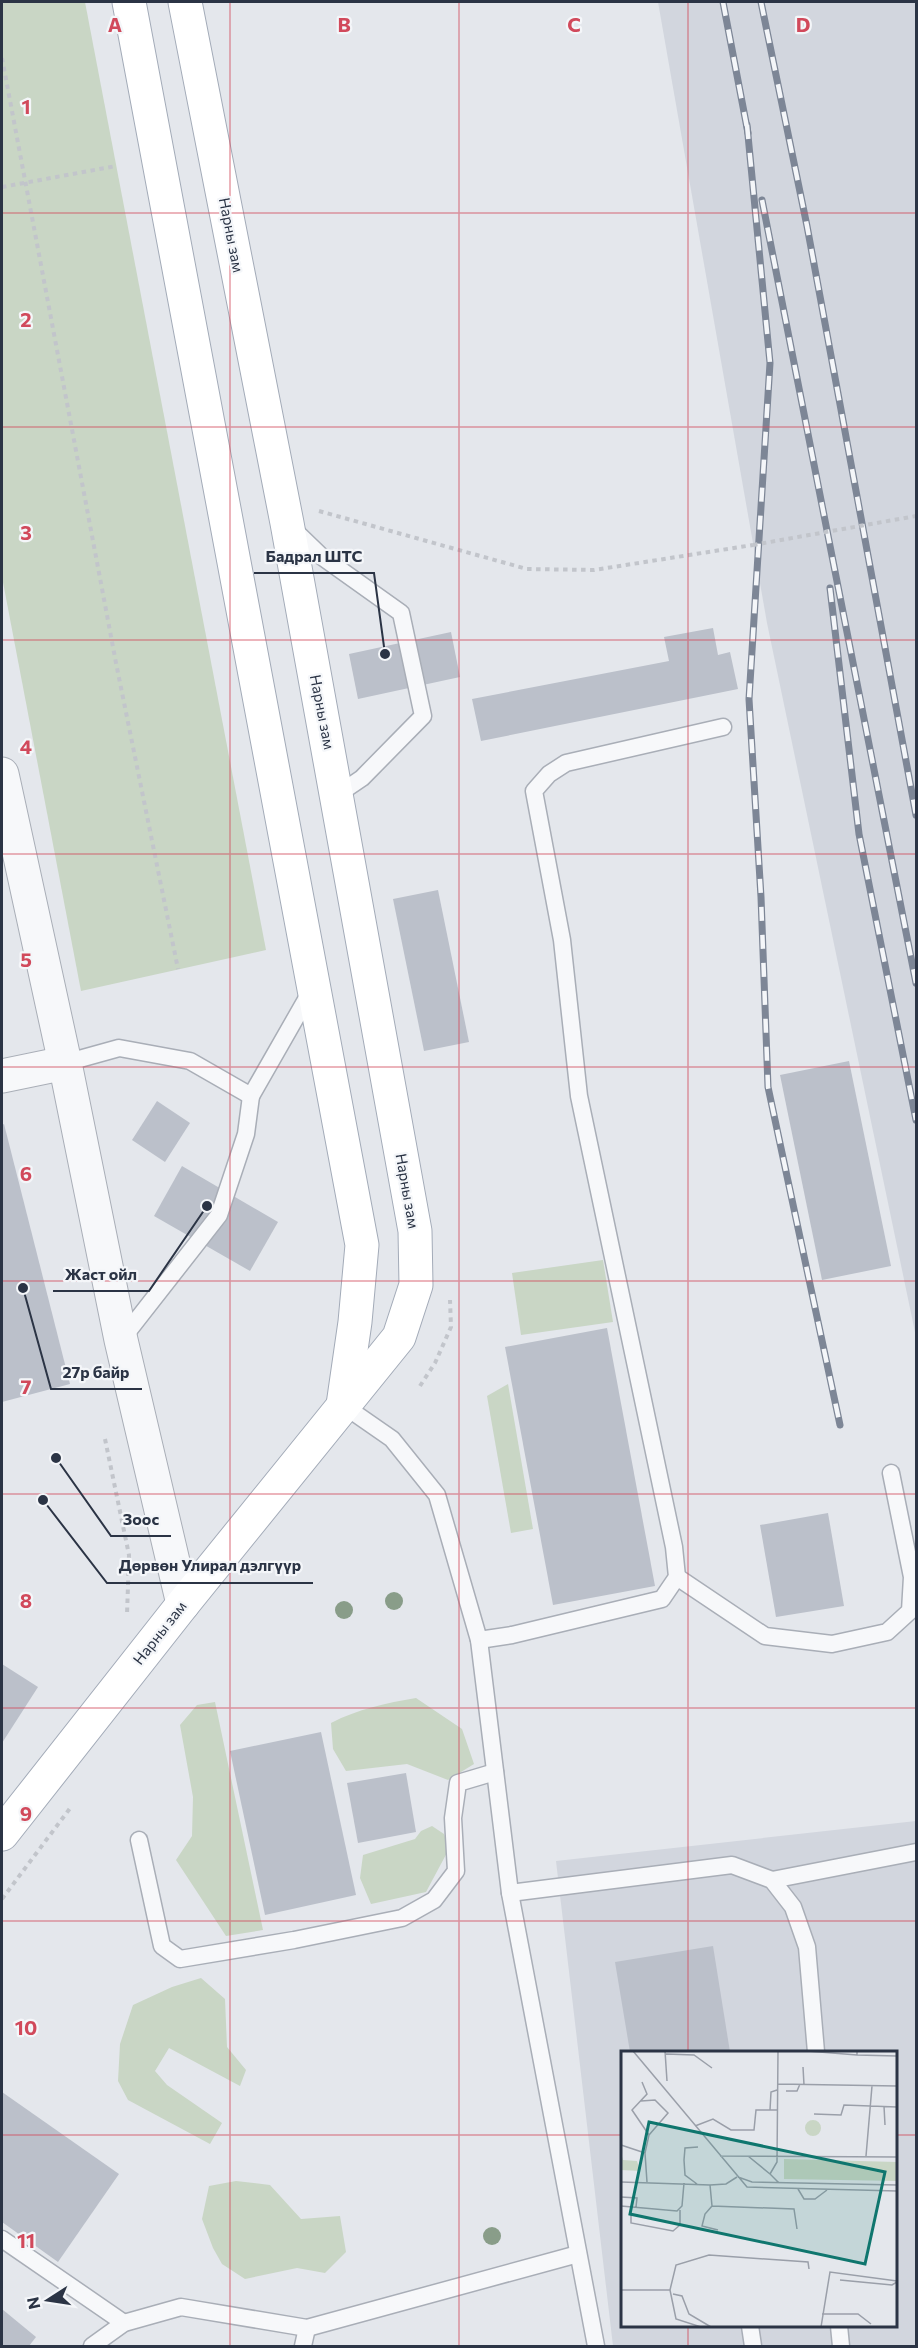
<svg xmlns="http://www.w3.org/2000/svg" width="918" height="2348" font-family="Commissioner,sans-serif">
	<rect width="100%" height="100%" fill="#e4e7ec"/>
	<g fill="#d2d6de" fill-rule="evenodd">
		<polygon points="658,2 916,2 916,1337 767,623"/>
		<path d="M916,1821V2346H613L556,1861ZM622,2052H896V2326H622Z"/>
	</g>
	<g fill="#c9d6c5">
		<polygon points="2,2 85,2 266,950 81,991 2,577"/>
		<polygon points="603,1260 613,1322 521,1335 512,1273"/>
		<polygon points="508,1384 533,1529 511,1533 487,1396"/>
		<path d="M416,1698L462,1729L474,1764L448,1780L407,1764L346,1771L333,1749L331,1723C358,1709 386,1703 416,1698Z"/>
		<polygon points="215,1702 263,1930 226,1936 176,1860 192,1836 193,1797 180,1725 197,1705"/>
		<polygon points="432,1826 444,1834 449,1849 426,1892 371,1904 360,1878 363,1855 415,1839 421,1831"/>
		<polygon points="201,1978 225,1999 227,2047 246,2070 240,2086 169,2048 155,2071 167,2085 222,2123 210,2144 128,2100 118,2081 120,2044 133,2005 172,1987"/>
		<polygon points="236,2181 270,2185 301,2219 340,2216 346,2252 325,2273 297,2268 245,2279 222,2264 213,2248 202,2219 209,2186"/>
	</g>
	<g fill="#bbc0ca">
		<polygon points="713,628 718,655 730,652 738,689 481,741 472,699 669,661 664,637"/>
		<polygon points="451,632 460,677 358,699 349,654"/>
		<polygon points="438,890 469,1042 424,1051 393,899"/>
		<polygon points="849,1061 891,1266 822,1280 780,1075"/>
		<polygon points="157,1101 190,1123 165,1162 132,1140"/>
		<polygon points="4,1124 70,1384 2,1402 2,1125"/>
		<polygon points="182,1166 278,1222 250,1271 154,1216"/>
		<polygon points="607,1328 655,1586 553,1605 505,1347"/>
		<polygon points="828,1513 844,1606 776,1617 760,1525"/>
		<polygon points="2,1664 38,1687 2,1743"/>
		<polygon points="321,1732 356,1895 265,1915 230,1751"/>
		<polygon points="406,1773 416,1832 358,1843 347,1783"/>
		<polygon points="713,1946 730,2052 630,2052 615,1962"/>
		<polygon points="2,2092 119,2174 58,2262 2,2222"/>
		<polygon points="2,2309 36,2337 29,2346 2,2346"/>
	</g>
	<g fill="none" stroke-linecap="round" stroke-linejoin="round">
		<g stroke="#a9aeb7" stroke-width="19">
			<g id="service">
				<polyline points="291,527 321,556 401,613 423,716 362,778 337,795"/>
				<polyline points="65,1063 119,1048 190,1061 251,1096 311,991"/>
				<polyline points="122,1339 219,1215 246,1134 251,1096"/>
				<polyline points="343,1405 392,1439 437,1495 479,1640 510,1893 596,2346"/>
				<polyline points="677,1577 765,1636 832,1644 887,1632 910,1611 912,1577 891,1473"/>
				<polyline points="479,1640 512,1635 662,1599 677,1577 674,1547 579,1096 562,940 534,791 549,774 566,763 723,727"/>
				<polyline points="139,1840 162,1946 180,1959 294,1940 402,1918 434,1900 456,1871 453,1818 458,1783 495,1772"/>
				<polyline points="772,1880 916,1852"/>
				<polyline points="510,1893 732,1865 772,1880 793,1907 807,1947 816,2052"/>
				<polyline points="2,2239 124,2323"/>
				<polyline points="750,2326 753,2346"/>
				<polyline points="839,2326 841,2346"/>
				<polyline points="92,2346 124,2323 181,2307 307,2328 578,2254"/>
				<polyline points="303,2346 307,2328"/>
			</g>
		</g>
		<g stroke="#a9aeb7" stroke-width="35">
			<g id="tertiary">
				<polyline points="2,774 65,1063 121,1340 183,1604"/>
				<polyline points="2,1076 65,1063"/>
			</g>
		</g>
		<g stroke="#a3abb8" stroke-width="35">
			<g id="primary">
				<polyline points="129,2 362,1245 355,1322 343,1405"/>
				<polyline points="2,1834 183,1604 399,1337 416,1285 415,1231 287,523 185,2"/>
			</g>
		</g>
		<g stroke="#c2c5cb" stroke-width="4" stroke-dasharray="4.5 4.5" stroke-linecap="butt">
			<polyline points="2,58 116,663 178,969"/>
			<polyline points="2,187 116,166"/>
			<polyline points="319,511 527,569 594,570 753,545"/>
			<polyline points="420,1386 435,1363 451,1327 450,1300"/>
			<polyline points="105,1439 129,1555 127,1615"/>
			<polyline points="2,1899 71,1807"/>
		</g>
		<use href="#service" stroke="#f7f8fa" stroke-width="16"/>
		<use href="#tertiary" stroke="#f7f8fa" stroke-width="33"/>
		<use href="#primary" stroke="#fff" stroke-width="33"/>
		<g stroke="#7d8696" stroke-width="7">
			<g id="rail">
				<polyline points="723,2 748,133"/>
				<polyline points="761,2 807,226 916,815"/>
				<polyline points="747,125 770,363 749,699 761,897 768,1087 840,1425"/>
				<polyline points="762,200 916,983"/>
				<polyline points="830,588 859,834 916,1120"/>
			</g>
		</g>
		<use href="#rail" stroke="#f4f6f9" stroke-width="4.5" stroke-dasharray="14" stroke-linecap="butt"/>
		<polyline stroke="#c2c5cb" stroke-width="4" stroke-dasharray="4.5 4.5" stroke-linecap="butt" points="753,545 916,516"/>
	</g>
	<g fill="#899d89">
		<circle cx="394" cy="1601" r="9"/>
		<circle cx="344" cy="1610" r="9"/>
		<circle cx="492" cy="2236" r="9"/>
	</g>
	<path fill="none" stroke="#d1495b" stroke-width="1.5" stroke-opacity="0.55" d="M230,2V2346M459,2V2346M688,2V2052M2,213H916M2,427H916M2,640H916M2,854H916M2,1067H916M2,1281H916M2,1494H916M2,1708H916M2,1921H916M2,2135H622M896,2135H916M688,2326V2346"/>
	<g text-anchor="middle" stroke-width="4.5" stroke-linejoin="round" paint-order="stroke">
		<g font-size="15" fill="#2b3445" stroke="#f4f6f9">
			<text transform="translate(231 235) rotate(79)" y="5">Нарны зам</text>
			<text transform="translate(322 712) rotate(79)" y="5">Нарны зам</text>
			<text transform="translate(407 1191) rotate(80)" y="5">Нарны зам</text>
			<text transform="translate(160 1633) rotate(-52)" y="5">Нарны зам</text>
		</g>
	</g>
	<g transform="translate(621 2051)">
		<rect width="276" height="276" fill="#e4e7ec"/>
		<path d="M184 77a8 8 0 1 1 16 0a8 8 0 1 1-16 0ZM0,102L2,109L16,110L19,120L0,119ZM163,108L276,111V130L163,128Z" fill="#c9d6c5"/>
		<path fill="none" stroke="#9a9fa9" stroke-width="1.5" d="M12,0L126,136L276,140M44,0L46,30M157,0L156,111L149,123L158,132M186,0L236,4M236,0V4L276,5M45,3L73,4L91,17M182,16L183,34M21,31L26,43L11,59L28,84L24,102L26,131M157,33L276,35M165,40H176L179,33M20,50L34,49L47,62L28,84M263,55L264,74M149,59L150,41L156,39M193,63L220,64L223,54L276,56M74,75L92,68L110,79H133L135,59H156M0,94L24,102M99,105L276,106M127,105L149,123M245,105L251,35M117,126L131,131L276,134M0,131L89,134L105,133L116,126M76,133L64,124L63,109L64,97L77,96M89,134L91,155L173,158L176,178M177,138L183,148H194L206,139M0,146L16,147L15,156M0,155L56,160L61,155L63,132M10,155V172L52,180L59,174V159M91,155L84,163L81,175L97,179M219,229L271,234L276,231M0,239H49L55,214L88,204L187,211L188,218M49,239L55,268L80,276M52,243L61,245L68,263L90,276M201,263H237L250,273M200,276L209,221L276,230"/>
		<path fill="#0f766e" fill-opacity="0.15" stroke="#0f766e" stroke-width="3" d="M28,71L264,121L244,213L9,163Z"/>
		<rect width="276" height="276" fill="none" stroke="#2b3445" stroke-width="3"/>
	</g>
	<g font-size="20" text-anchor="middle" font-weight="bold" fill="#d1495b" stroke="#f4f6f9" stroke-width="4.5" stroke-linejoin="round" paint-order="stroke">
		<text x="115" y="32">A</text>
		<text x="344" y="32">B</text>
		<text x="574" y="32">C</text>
		<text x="803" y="32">D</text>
		<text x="26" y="114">1</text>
		<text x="26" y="327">2</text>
		<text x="26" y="540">3</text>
		<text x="26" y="754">4</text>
		<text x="26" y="967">5</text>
		<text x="26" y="1181">6</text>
		<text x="26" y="1394">7</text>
		<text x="26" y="1608">8</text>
		<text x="26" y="1821">9</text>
		<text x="26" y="2035">10</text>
		<text x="26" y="2248">11</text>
	</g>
	<path fill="none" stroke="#2b3445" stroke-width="2" d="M385 654L374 573H254M207 1206L149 1291H53M23 1288L51 1389H142M56 1458L111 1536H171M43 1500L107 1583H313"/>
	<g fill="#2b3445" stroke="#f4f6f9" stroke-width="2">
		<circle cx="385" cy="654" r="6"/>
		<circle cx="207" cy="1206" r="6"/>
		<circle cx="23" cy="1288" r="6"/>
		<circle cx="56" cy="1458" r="6"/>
		<circle cx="43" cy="1500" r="6"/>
	</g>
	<g font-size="16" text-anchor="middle" font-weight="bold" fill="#2b3445" stroke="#f4f6f9" stroke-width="4.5" stroke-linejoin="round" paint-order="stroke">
		<text x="314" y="562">Бадрал ШТС</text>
		<text x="101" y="1280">Жаст ойл</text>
		<text x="96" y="1378">27р байр</text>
		<text x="141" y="1525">Зоос</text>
		<text x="210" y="1571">Дөрвөн Улирал дэлгүүр</text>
	</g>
	<rect width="918" height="2348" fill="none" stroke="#2b3445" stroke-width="6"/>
	<g transform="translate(48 2300) rotate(258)" stroke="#f4f6f9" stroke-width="4.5" paint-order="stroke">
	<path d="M0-4.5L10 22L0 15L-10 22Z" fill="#2b3445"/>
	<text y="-9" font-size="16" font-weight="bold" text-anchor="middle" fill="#2b3445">N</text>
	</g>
</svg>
